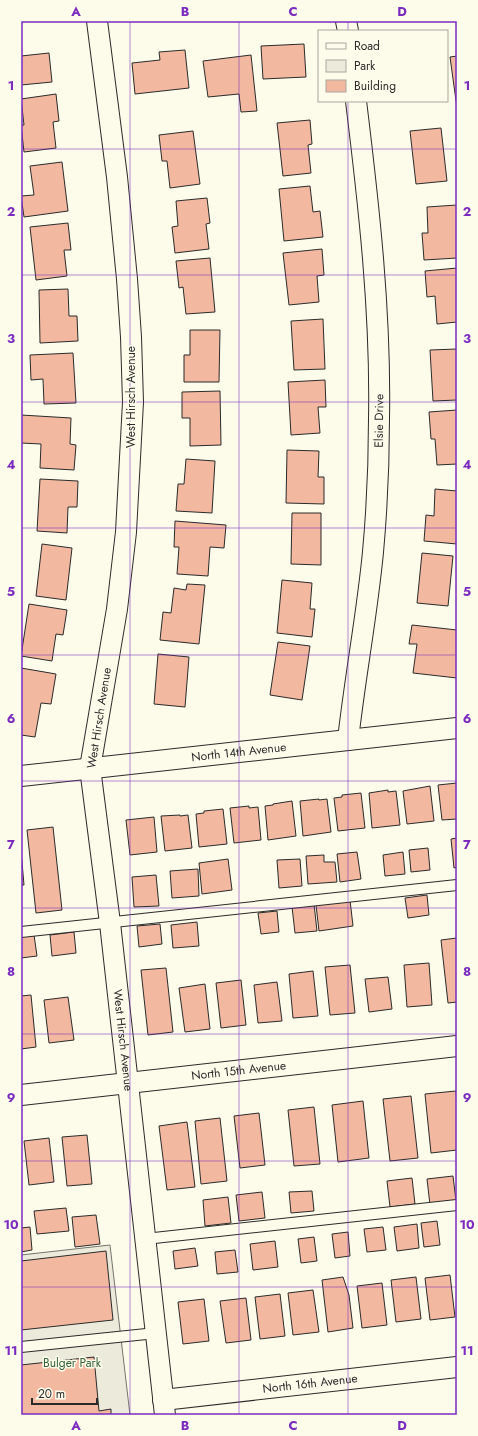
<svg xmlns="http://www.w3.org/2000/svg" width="478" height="1436" font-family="Jost,sans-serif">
	<rect width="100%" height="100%" fill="#fdfbea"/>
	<polygon fill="#ecebdb" stroke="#74746e" points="110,1245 130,1415 21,1415 21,1255"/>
	<g fill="#f2b8a0" stroke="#2b2b2b">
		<polygon points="304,44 306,77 263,79 261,46"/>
		<polygon points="185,50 189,88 135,94 132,63 160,60 159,52"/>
		<polygon points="49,53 52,82 21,85 21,55 21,56"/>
		<polygon points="251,55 257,111 241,112 239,94 208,97 203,61"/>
		<polygon points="457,56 457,108 450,57"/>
		<polygon points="56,94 59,121 53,122 56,148 24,152 21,125 24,125 21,99"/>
		<polygon points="310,120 312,144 308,145 311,173 283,176 277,123"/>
		<polygon points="441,128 447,181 416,184 410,131"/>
		<polygon points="193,131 200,184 170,188 167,161 162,161 159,135"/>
		<polygon points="62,162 68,211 24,217 21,196 34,195 30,166"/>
		<polygon points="310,186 313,212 320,211 323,237 284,241 279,189"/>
		<polygon points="207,198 210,223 206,224 209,249 175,253 172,227 178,226 176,201"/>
		<polygon points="457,205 457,258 424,260 422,233 428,233 427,207"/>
		<polygon points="68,223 71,250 64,250 67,276 36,280 30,227"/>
		<polygon points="322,249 324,275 317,276 319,302 289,305 283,253"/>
		<polygon points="210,258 215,312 186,314 183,287 179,288 176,261"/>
		<polygon points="457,268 457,322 437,324 435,296 427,297 425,271"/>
		<polygon points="68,289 69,316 77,316 78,341 40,343 39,290"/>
		<polygon points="323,319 325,369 294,370 291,321"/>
		<polygon points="190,330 220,330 219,382 184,382 184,355 190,355"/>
		<polygon points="457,349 457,400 433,401 430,350"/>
		<polygon points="73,353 76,403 44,404 43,379 31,380 30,355"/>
		<polygon points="325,380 326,407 318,407 320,433 291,435 288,382"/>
		<polygon points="220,391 221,445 190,446 190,418 182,418 182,392"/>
		<polygon points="457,410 457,464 437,465 435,439 431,439 429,412"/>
		<polygon points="21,415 71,418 70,444 76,445 74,470 40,468 41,444 21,443"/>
		<polygon points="287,450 319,451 318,477 324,477 324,504 286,503"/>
		<polygon points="186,459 215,461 212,513 176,511 178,484 184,484"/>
		<polygon points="40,479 78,481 77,507 68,507 67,533 37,531"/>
		<polygon points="435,489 457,491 457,544 424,541 426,515 434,516"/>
		<polygon points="292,513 321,513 321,565 291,564"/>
		<polygon points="175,521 226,525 224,548 210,547 208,576 177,574 179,547 174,547"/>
		<polygon points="42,544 72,548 66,600 36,596"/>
		<polygon points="422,553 453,556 448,606 417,603"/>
		<polygon points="282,580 312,583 310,609 315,609 312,637 277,633"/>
		<polygon points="187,584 205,585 199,644 160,640 163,612 171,613 174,588 186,590"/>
		<polygon points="29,604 67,610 63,635 56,634 52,661 21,656"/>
		<polygon points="412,625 457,630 457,678 413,673 417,644 409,644"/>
		<polygon points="278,642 310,646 302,700 270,695"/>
		<polygon points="158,654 189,657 185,707 154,704"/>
		<polygon points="21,668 56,674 51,704 41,703 35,737 21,735"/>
		<polygon points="457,783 457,819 442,820 438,785"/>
		<polygon points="430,786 434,821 407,824 403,791"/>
		<polygon points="388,790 388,792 396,791 400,825 372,828 369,793"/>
		<polygon points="361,793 365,828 338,831 334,798 342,797 342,795"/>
		<polygon points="319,799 319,800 327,799 331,832 303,836 300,801"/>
		<polygon points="292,801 296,836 268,840 265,806 273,805 273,804"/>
		<polygon points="249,806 249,808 258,807 261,840 234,843 230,808"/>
		<polygon points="223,809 227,844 199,847 196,814 204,813 204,811"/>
		<polygon points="180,815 180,816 188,815 192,848 165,851 161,816"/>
		<polygon points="154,817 157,852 130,855 126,820"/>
		<polygon points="53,827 62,910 36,913 27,830"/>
		<polygon points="457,838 457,867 454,868 451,839"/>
		<polygon points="428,848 430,870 411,872 409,850"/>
		<polygon points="21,851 24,885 21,885"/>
		<polygon points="357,852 361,879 340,882 337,854"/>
		<polygon points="403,852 405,874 385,876 383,855"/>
		<polygon points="324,855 324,862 335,862 337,882 308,884 306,856"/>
		<polygon points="228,859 232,890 202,894 199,863"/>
		<polygon points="300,859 302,886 279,888 277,860"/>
		<polygon points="198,869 199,896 172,898 170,871"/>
		<polygon points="156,875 159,906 134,907 132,877"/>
		<polygon points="427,895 429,915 408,918 405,898"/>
		<polygon points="350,900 353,926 319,931 316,905"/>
		<polygon points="314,904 317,931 295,933 292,907"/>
		<polygon points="277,911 279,932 261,934 258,913"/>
		<polygon points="197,922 199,946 173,948 171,925"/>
		<polygon points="160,924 162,944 139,947 137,926"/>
		<polygon points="74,932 76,953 52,956 50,935"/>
		<polygon points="34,935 37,956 21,958 21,936"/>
		<polygon points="457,938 457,1002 448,1003 441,940"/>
		<polygon points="429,963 432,1005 407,1007 404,965"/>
		<polygon points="350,965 355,1013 330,1015 325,967"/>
		<polygon points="166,968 173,1032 148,1035 141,970"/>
		<polygon points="313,971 318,1016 293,1018 289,974"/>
		<polygon points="388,977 392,1009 369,1012 365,979"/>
		<polygon points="241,980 246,1025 221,1028 216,983"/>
		<polygon points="277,982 282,1021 258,1023 254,985"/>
		<polygon points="205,984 210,1029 185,1032 179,988"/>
		<polygon points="31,995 36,1047 21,1049 21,996"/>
		<polygon points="68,997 74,1040 49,1043 44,1000"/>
		<polygon points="456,1091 457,1103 457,1150 431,1153 425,1094"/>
		<polygon points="411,1096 418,1158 390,1161 383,1099"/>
		<polygon points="363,1101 369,1158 338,1162 332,1105"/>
		<polygon points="314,1107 320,1164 294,1166 288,1110"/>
		<polygon points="259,1113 265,1165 240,1168 234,1116"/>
		<polygon points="220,1118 227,1181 201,1184 195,1121"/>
		<polygon points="187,1122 195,1187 167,1190 159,1126"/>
		<polygon points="87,1135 92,1184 67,1186 62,1137"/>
		<polygon points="49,1138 54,1182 29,1185 24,1141"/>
		<polygon points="453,1176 456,1201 430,1205 427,1179"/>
		<polygon points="412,1178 415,1204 390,1207 387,1181"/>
		<polygon points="312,1191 314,1211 291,1213 289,1192"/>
		<polygon points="262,1192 265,1218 239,1221 236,1195"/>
		<polygon points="228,1197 231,1223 205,1226 203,1200"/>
		<polygon points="66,1208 69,1231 37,1234 34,1211"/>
		<polygon points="96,1215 100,1244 75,1247 72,1217"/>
		<polygon points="437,1221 440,1245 424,1247 421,1223"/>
		<polygon points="417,1224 419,1248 397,1251 394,1227"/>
		<polygon points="30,1227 32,1250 21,1252 21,1228"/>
		<polygon points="383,1227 386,1250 367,1252 364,1229"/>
		<polygon points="348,1232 350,1256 335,1258 332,1234"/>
		<polygon points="314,1237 317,1261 301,1263 298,1239"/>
		<polygon points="275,1241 278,1267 253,1270 250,1244"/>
		<polygon points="195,1248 198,1266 175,1269 173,1251"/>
		<polygon points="235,1250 238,1272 217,1274 215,1252"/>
		<polygon points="106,1251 113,1320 21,1330 21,1261"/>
		<polygon points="450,1275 455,1317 430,1320 425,1278"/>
		<polygon points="343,1277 349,1295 353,1328 328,1332 322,1280"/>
		<polygon points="416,1277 421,1319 396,1322 391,1280"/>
		<polygon points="382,1283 387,1325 362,1328 357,1286"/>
		<polygon points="313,1290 319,1332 293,1335 288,1293"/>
		<polygon points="280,1294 285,1336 260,1339 255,1297"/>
		<polygon points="246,1298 251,1340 226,1343 220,1301"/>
		<polygon points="204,1299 209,1341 183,1344 178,1302"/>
		<polygon points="94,1357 99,1411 111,1409 111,1415 21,1415 21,1365"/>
	</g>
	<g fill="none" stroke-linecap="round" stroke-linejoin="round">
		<g stroke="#2b2b2b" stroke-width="12">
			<g id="lane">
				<polyline points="21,932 457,885"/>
				<polyline points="145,1239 457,1205"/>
				<polyline points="21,1347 156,1333"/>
			</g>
		</g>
		<g stroke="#2b2b2b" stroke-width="22">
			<g id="street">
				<path id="s1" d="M97,21L117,177L127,279L131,337L133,402L126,532L117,609L90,768L110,923L165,1415"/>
				<polyline points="346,21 348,31"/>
				<path id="s2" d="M348,740C355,677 367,615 373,552C377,508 379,463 379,419C381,313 369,207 356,101"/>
				<path id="s3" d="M21,776L457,728"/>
				<path id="s4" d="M21,1095L457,1046"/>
				<path id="s5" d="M163,1400L457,1367"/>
			</g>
		</g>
		<use href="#lane" stroke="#fdfbea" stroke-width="10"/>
		<use href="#street" stroke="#fdfbea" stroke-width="20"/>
	</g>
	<path fill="none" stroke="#7b2cbf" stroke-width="1" stroke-opacity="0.55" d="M130,21V1415M239,21V1415M348,21V31M348,101V1415M21,149H457M21,275H457M21,402H457M21,528H457M21,655H457M21,781H457M21,908H457M21,1034H457M21,1161H457M21,1287H457"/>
	<g text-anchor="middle" stroke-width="3" stroke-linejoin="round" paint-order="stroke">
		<g font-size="12" fill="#2b2b2b" stroke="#fdfbea">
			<text transform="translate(131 397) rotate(-90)" y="4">West Hirsch Avenue</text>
			<text dy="4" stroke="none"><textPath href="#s2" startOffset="321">Elsie Drive</textPath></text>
			<text transform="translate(99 718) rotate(-81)" y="4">West Hirsch Avenue</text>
			<text dy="4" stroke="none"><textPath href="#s3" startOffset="219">North 14th Avenue</textPath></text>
			<text dy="4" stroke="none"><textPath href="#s1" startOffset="1026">West Hirsch Avenue</textPath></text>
			<text dy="4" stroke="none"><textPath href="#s4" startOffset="219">North 15th Avenue</textPath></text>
			<text dy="4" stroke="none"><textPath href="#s5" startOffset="148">North 16th Avenue</textPath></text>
		</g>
		<g font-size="12" fill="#34623c" stroke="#fdfbea">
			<text x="72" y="1367">Bulger Park</text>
		</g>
	</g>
	<rect width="478" height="1436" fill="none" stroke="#fdfbea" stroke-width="44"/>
	<rect x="318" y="30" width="130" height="72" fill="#fdfbea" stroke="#a9a89e"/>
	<rect x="326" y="43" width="20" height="6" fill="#fdfbea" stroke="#a9a89e"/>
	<text x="354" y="50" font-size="12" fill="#2b2b2b">Road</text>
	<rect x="326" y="60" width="20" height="12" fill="#ecebdb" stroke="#a9a89e"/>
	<text x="354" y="70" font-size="12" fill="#2b2b2b">Park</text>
	<rect x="326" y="80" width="20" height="12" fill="#f2b8a0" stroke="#a9a89e"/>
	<text x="354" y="90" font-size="12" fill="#2b2b2b">Building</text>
	<path d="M32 1398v6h65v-6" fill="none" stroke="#2b2b2b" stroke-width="2"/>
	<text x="38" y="1398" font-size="12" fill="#2b2b2b" stroke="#fdfbea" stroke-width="3" paint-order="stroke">20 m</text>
	<rect x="22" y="22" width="434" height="1392" fill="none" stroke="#7b2cbf" stroke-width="1.5"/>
	<g font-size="13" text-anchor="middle" font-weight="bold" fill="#7b2cbf">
		<text x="76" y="16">A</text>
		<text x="185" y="16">B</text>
		<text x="293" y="16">C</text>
		<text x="402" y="16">D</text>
		<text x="11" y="90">1</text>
		<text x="467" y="90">1</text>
		<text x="11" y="216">2</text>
		<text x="467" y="216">2</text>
		<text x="11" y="343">3</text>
		<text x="467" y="343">3</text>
		<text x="11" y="469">4</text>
		<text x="467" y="469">4</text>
		<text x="11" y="596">5</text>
		<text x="467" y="596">5</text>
		<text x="11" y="723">6</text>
		<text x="467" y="723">6</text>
		<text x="11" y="849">7</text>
		<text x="467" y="849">7</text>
		<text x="11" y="976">8</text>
		<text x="467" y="976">8</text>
		<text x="11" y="1102">9</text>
		<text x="467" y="1102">9</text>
		<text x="11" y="1229">10</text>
		<text x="467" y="1229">10</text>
		<text x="11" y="1355">11</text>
		<text x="467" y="1355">11</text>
		<text x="76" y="1430">A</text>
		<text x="185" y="1430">B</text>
		<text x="293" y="1430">C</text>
		<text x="402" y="1430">D</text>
	</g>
</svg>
